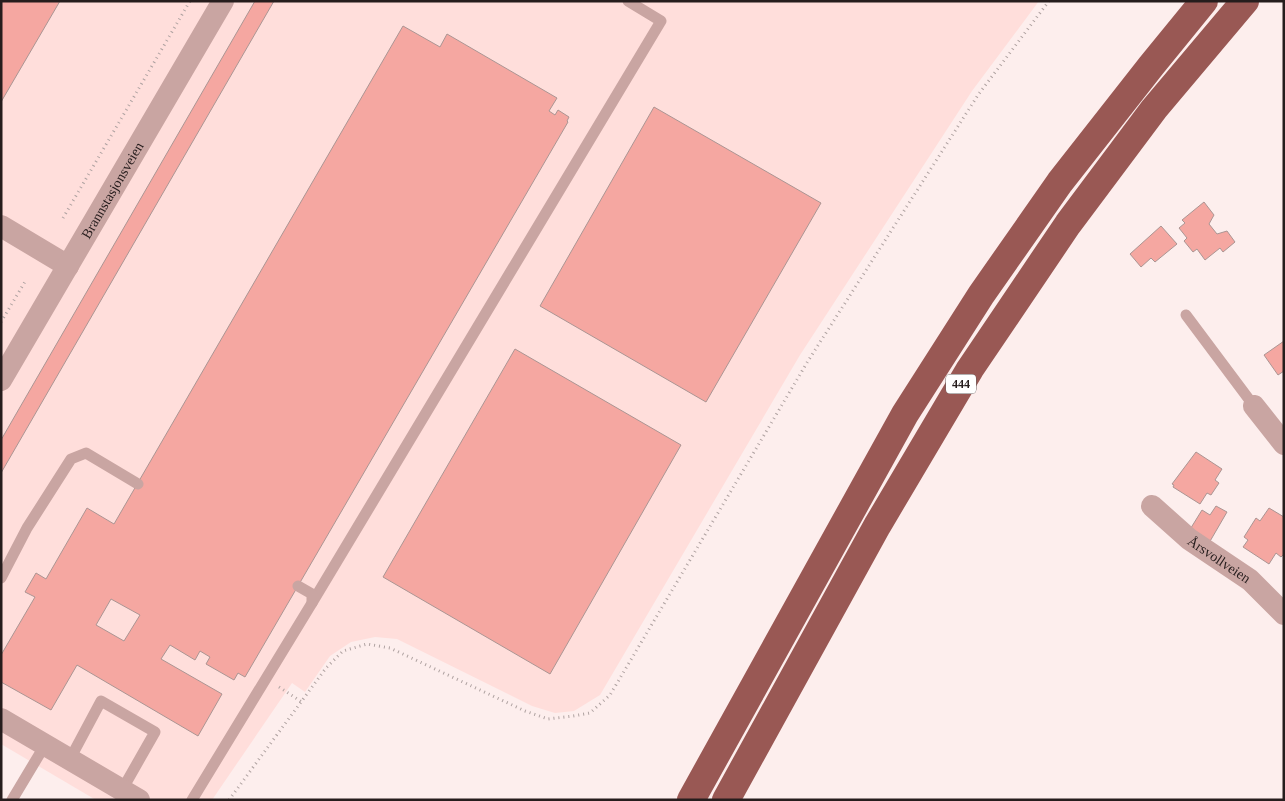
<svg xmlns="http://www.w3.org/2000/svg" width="1285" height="801" font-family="Georgia,serif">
	<rect width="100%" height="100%" fill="#fdeeed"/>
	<polygon fill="#ffdedb" points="1,1 1039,1 972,91 800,355 600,695 574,711 555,713 532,706 397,639 375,637 351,642 330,656 305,692 292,683 212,800 96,800 1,744"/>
	<g fill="#f5a7a1" stroke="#ab9593" fill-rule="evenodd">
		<polygon points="1,1 60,1 1,102"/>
		<polygon points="255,1 274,1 1,473 1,440"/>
		<path d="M403,26L440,47L447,34L557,98L549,111L555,115L558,110L569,117L567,121L568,122L245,677L238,673L234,680L206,664L210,657L200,651L195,660L170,645L161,659L222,694L198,736L77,665L51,710L1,682V655L35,597L25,592L36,573L46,579L87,508L114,524ZM111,599L140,615L124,641L96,625Z"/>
		<polygon points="654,107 821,203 706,402 540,306"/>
		<polygon points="1204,202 1214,215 1209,224 1217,234 1227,231 1235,242 1223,252 1220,248 1205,260 1197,249 1193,252 1184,241 1187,238 1179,228 1185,223 1182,220"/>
		<polygon points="1161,226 1177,244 1155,262 1151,258 1141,267 1130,254"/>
		<polygon points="1284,341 1284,371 1278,375 1264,355"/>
		<polygon points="515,349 681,445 550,674 383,577"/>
		<polygon points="1196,452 1222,469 1215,480 1219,483 1211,495 1207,493 1200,504 1173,487 1174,485 1172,484"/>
		<polygon points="1216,506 1227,512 1209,543 1189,531 1202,510 1210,515"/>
		<polygon points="1269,508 1284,517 1284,554 1281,557 1276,553 1269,564 1243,547 1248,540 1244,537 1256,518 1260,521"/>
	</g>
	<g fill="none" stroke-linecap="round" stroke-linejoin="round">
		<g stroke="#afa2a1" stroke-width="3" stroke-dasharray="1 4" stroke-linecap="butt">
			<polyline points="63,218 190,1"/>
			<polyline points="1,322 26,280"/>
			<polyline points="279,687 302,702"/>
			<polyline points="229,800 326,668 343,651 367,644 390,648 525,711 548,719 573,716 590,713 610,695 808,361 978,95 1049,1"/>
		</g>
		<g stroke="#c9a5a2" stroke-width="11">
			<polyline points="1186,315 1254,406"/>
			<polyline points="1,578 27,528 71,459 86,453 138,484"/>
			<polyline points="312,603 661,21 628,1"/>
			<polyline points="70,759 101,701 155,732 122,790"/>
			<polyline points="12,800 45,745"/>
			<polyline points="192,800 312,603 312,594 298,586"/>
		</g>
		<g stroke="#c9a5a2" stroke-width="22">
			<polyline points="1,226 68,266"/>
			<path id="s1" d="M1,380L223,1"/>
			<polyline points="1254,406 1284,444"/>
			<path id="s2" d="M1152,506L1189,539L1250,580L1284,614"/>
			<polyline points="1,719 139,800"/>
		</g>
		<g stroke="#995854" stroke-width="28">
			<polyline points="691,800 905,414 981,295 1060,182 1151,66 1204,1"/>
			<polyline points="726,800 877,526 970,369 1068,224 1154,109 1245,1"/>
		</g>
	</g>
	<g text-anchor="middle" stroke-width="4" stroke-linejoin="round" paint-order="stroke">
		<rect fill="#fff" stroke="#676161" stroke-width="1" x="946" y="374.5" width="30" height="19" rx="4"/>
		<g font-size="12" font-weight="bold" fill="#261d1d">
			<text x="961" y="388">444</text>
		</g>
		<g font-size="14" fill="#261d1d" stroke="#fff">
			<text dy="5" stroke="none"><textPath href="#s1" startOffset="220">Brannstasjonsveien</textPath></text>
			<text dy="5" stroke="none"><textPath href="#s2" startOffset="86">Årsvollveien</textPath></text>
		</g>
	</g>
	<rect width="1285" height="801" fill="none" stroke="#261d1d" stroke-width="5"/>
</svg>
